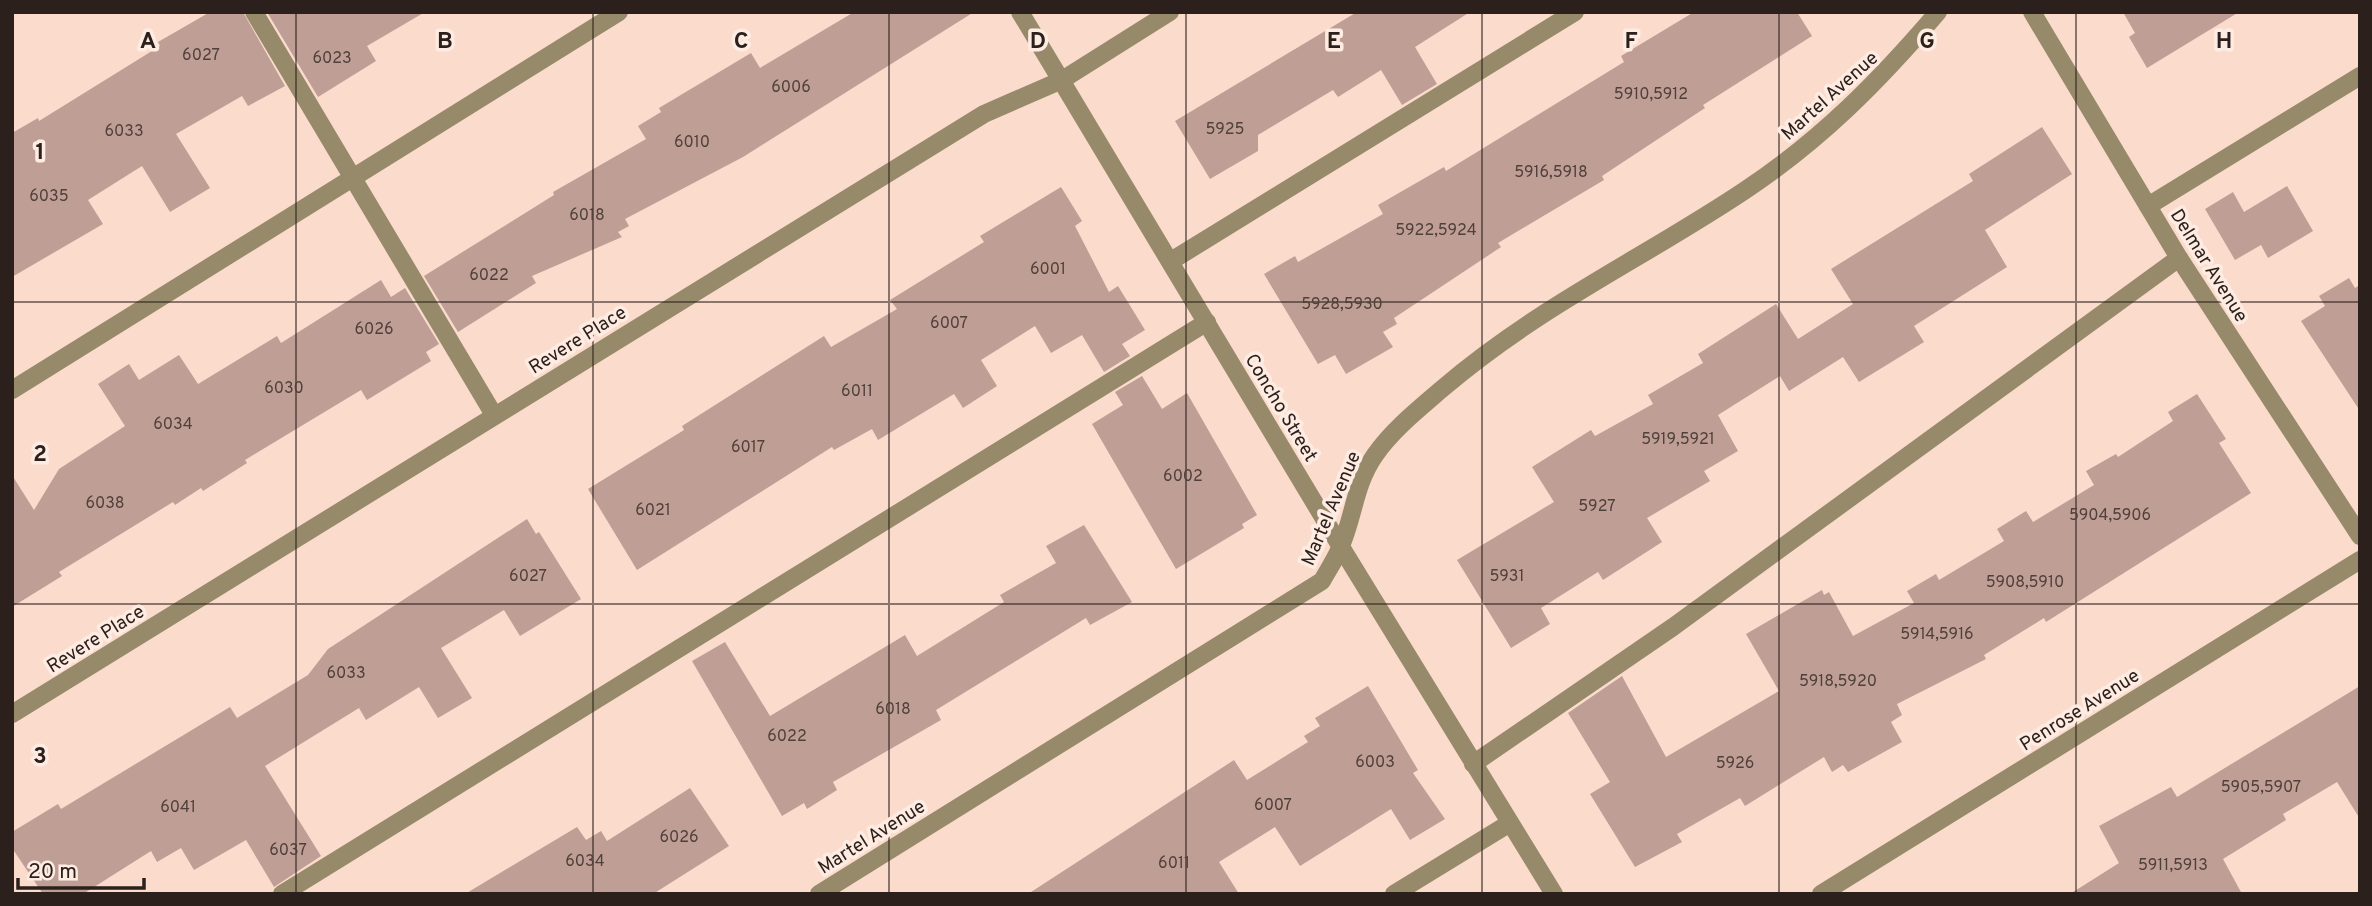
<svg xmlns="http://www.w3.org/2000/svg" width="2372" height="906" font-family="Overpass,sans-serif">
	<rect width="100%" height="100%" fill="#fadbcc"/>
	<g fill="#bf9e96">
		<polygon points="210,12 243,12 285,86 248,106 242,96 176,134 210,188 170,212 142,166 88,200 103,224 12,277 12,133 38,118 39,121 160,46 158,42"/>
		<polygon points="267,12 425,12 367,46 376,61 318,97"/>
		<polygon points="854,12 974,12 743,157 625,219 629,226 618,232 622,237 532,276 536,283 458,332 424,276 554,195 553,192 646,139 638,126 661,112 659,108 751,53 760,68"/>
		<polygon points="1357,12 1470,12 1415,47 1437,84 1402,105 1381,70 1338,97 1333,90 1258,135 1258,151 1210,179 1175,121"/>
		<polygon points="1694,12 1797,12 1812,36 1703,105 1705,108 1602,176 1604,180 1498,243 1501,247 1394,318 1397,324 1383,332 1393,347 1346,374 1335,355 1318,364 1264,274 1295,256 1298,262 1383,214 1378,205 1444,167 1446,171 1624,62 1621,56"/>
		<polygon points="2123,12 2239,12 2147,68 2129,37 2135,33"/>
		<polygon points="2042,127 2072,174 1985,230 2007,267 1914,326 1924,342 1859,382 1843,357 1789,391 1780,376 1718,415 1738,451 1704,471 1710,481 1647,518 1662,542 1603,580 1598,572 1541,608 1550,624 1511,648 1457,560 1554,502 1532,467 1591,430 1595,436 1653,404 1648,395 1703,363 1698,354 1776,304 1798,339 1853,304 1831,269 1973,181 1969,174"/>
		<polygon points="2287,186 2313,231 2268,258 2261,245 2235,260 2205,209 2233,192 2244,212"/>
		<polygon points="1061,187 1082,221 1075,226 1109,292 1118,286 1145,330 1122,344 1130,356 1104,372 1082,335 1051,353 1035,326 981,360 997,386 963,408 954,394 878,440 872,429 834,450 832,447 637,570 588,489 684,430 682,426 824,336 831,347 897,309 890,300 984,242 980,236"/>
		<polygon points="2349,278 2355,288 2360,285 2360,411 2301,321 2325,306 2319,296"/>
		<polygon points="381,280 391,297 405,288 439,344 426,352 431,361 367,400 361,390 245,460 247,463 203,491 201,488 175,505 173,502 59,572 62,576 12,607 12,475 34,510 59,469 125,426 98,384 129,364 139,380 179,355 198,384 277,336 281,343"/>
		<polygon points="1142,376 1162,409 1187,393 1257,515 1242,524 1244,528 1176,569 1092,424 1123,405 1115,392"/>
		<polygon points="2197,394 2226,439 2219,443 2251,493 2046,622 2044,618 1984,655 1986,659 1897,704 1902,715 1891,722 1902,742 1848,772 1843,765 1832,772 1824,757 1745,806 1740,798 1677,834 1682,842 1635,867 1590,794 1610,782 1568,713 1622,676 1666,757 1779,691 1746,634 1822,590 1824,595 1829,592 1853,636 1914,603 1907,591 1936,574 1939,580 2004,541 1997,529 2026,511 2033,522 2094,485 2086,471 2116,454 2118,457 2173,421 2168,412"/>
		<polygon points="527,519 536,534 539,532 581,599 520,636 504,610 441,648 472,698 438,718 419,687 366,720 359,708 265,766 321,856 274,887 246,840 194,870 181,848 157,862 151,851 83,894 43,894 12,848 12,832 58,804 61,809 230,707 237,718 308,675 328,649"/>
		<polygon points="1084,525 1132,602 1090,625 1086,618 936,710 941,720 833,782 837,790 807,809 804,803 782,816 692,661 725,642 770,716 905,635 917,656 1004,602 1000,595 1056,563 1046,546"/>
		<polygon points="1368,686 1418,770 1413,773 1445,819 1410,840 1391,809 1300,866 1275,827 1219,862 1239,894 1028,894 1234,760 1247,780 1308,742 1304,736 1320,726 1315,718"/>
		<polygon points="2360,686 2360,819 2337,782 2283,814 2286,820 2223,859 2242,894 2070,894 2119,863 2099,826 2171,787 2177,797"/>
		<polygon points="690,788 729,846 653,894 465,894 577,827 586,840 601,831 607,841"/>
	</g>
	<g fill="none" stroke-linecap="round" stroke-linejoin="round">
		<g stroke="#978a6a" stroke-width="18">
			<polyline points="254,12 494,415"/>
			<polyline points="2148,206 2360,76"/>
			<polyline points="1171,261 1575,12"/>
			<polyline points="12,390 619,12"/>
			<polyline points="1473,764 1673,627 2179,258"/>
			<polyline points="282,894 1207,322"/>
			<polyline points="1394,894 1510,823"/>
		</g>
		<g stroke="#978a6a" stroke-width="18">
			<polyline points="1020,12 1341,547 1554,894"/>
			<polyline points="2032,12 2179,258 2360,536"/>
			<polyline points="12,714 984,114 1062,80 1170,12"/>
			<path d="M819,894L1322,581C1328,570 1335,560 1340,548C1354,518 1354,485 1375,455C1392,430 1421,407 1443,388C1539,306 1642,259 1744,191C1821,140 1879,81 1938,12"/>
			<polyline points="1821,894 2360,560"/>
		</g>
	</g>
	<path fill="none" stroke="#2b201b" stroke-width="2" stroke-opacity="0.55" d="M296,12V894M593,12V894M889,12V894M1186,12V894M1482,12V894M1779,12V894M2076,12V894M12,302H2360M12,604H2360"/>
	<g text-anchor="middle" stroke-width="7" stroke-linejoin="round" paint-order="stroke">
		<g font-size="16" fill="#50403a">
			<text x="201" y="60">6027</text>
			<text x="332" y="63">6023</text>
			<text x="791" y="92">6006</text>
			<text x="1651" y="99">5910,5912</text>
			<text x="1225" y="134">5925</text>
			<text x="124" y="136">6033</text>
			<text x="692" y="147">6010</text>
			<text x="1551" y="177">5916,5918</text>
			<text x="49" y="201">6035</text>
			<text x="587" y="220">6018</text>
			<text x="1436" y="235">5922,5924</text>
			<text x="1048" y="274">6001</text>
			<text x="489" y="280">6022</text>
			<text x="1342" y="309">5928,5930</text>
			<text x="949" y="328">6007</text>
			<text x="374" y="334">6026</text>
			<text x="284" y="393">6030</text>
			<text x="857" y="396">6011</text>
			<text x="173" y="429">6034</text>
			<text x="1678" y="444">5919,5921</text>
			<text x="748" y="452">6017</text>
			<text x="1183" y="481">6002</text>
			<text x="105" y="508">6038</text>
			<text x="1597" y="511">5927</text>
			<text x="653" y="515">6021</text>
			<text x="2110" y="520">5904,5906</text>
			<text x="528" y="581">6027</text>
			<text x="1507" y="581">5931</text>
			<text x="2025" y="587">5908,5910</text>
			<text x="1937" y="639">5914,5916</text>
			<text x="346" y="678">6033</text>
			<text x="1838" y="686">5918,5920</text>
			<text x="893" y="714">6018</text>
			<text x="787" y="741">6022</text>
			<text x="1375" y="767">6003</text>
			<text x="1735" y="768">5926</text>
			<text x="2261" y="792">5905,5907</text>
			<text x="1273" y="810">6007</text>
			<text x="178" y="812">6041</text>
			<text x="679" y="842">6026</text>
			<text x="288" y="855">6037</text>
			<text x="585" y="866">6034</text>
			<text x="1174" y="868">6011</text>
			<text x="2173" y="870">5911,5913</text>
		</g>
		<g font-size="19" fill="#2b201b" stroke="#feebe2">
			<text transform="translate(1829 95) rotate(-42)" y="7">Martel Avenue</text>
			<text transform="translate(2210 265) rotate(58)" y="7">Delmar Avenue</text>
			<text transform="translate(577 339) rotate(-32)" y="7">Revere Place</text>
			<text transform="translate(1282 407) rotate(59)" y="7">Concho Street</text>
			<text transform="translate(1330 508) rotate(-67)" y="7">Martel Avenue</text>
			<text transform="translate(95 638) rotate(-32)" y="7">Revere Place</text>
			<text transform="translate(2079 709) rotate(-32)" y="7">Penrose Avenue</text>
			<text transform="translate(871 836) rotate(-32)" y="7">Martel Avenue</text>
		</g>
	</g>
	<g font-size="23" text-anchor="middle" font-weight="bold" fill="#2b201b" stroke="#feebe2" stroke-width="7" stroke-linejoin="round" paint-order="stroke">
		<text x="148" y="48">A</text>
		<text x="445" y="48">B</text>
		<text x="741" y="48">C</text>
		<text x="1038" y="48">D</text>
		<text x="1334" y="48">E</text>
		<text x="1631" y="48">F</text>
		<text x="1927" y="48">G</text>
		<text x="2224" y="48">H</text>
		<text x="40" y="159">1</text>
		<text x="40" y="461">2</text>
		<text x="40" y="763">3</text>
	</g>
	<rect width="2372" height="906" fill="none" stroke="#2b201b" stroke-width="28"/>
	<path d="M18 878v10h126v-10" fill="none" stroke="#2b201b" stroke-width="3.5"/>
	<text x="28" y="878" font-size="21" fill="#2b201b" stroke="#feebe2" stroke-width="5" paint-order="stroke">20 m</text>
</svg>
